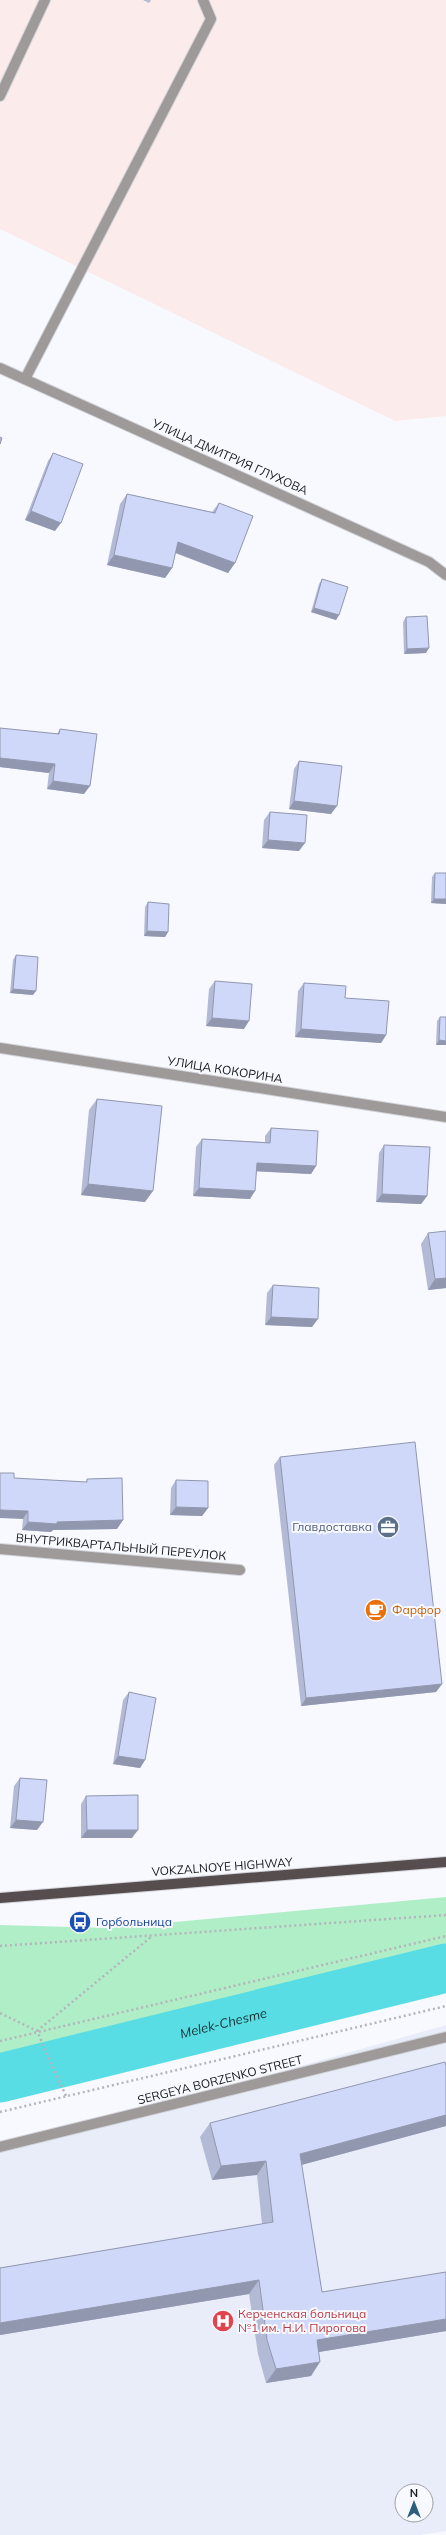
<svg xmlns="http://www.w3.org/2000/svg" width="446" height="2535" font-family="Mulish,sans-serif">
	<rect width="100%" height="100%" fill="#f7f9ff"/>
	<polygon fill="#fbebeb" points="0,0 446,0 446,416 395,421 0,229"/>
	<path fill="#e9edfa" fill-rule="evenodd" d="M446,2025V2531L420,2535H0V2151ZM402,2491H426V2515H402Z"/>
	<polygon fill="#b0eec8" points="446,1897 446,1955 0,2060 0,1925 110,1928"/>
	<g fill="none" stroke-linecap="round" stroke-linejoin="round">
		<path stroke="#58dde5" stroke-width="49" id="s1" d="M0,2078L446,1968"/>
		<g stroke="#d3d5db" stroke-width="12">
			<g id="minor">
				<polyline points="0,96 45,0"/>
				<polyline points="0,368 429,562 446,575"/>
				<polyline points="25,379 211,19 203,0"/>
				<polyline points="0,1048 446,1117"/>
				<polyline points="0,1549 240,1570"/>
				<polyline points="0,2147 446,2037"/>
			</g>
		</g>
		<g stroke="#d3d5db" stroke-width="12">
			<polyline id="major" points="0,1898 446,1862"/>
		</g>
		<g stroke="#b3b5ba" stroke-width="2.5" stroke-dasharray="2 3" stroke-linecap="butt">
			<polyline points="0,1946 446,1915"/>
			<polyline points="0,2013 37,2031 66,2096"/>
			<polyline points="37,2031 151,1937"/>
			<polyline points="0,2041 446,1936"/>
			<polyline points="0,2112 446,2006"/>
		</g>
		<use href="#minor" stroke="#9f9a9a" stroke-width="10"/>
		<use href="#major" stroke="#564e4e" stroke-width="10"/>
	</g>
	<g fill="#b2bad6">
		<polygon points="143,0 151,0 149,3"/>
		<polygon points="53,453 55,531 25,520 48,461"/>
		<polygon points="127,494 212,512 219,503 235,563 228,573 175,553 172,568 165,578 107,565 120,504"/>
		<polygon points="322,579 339,615 336,620 311,612 319,584"/>
		<polygon points="406,617 426,653 404,654 403,622"/>
		<polygon points="0,728 57,734 60,729 84,794 47,789 49,773 0,767"/>
		<polygon points="299,761 331,814 289,809 294,769"/>
		<polygon points="270,812 299,851 262,848 264,820"/>
		<polygon points="435,873 446,904 431,903 432,877"/>
		<polygon points="148,902 168,932 165,937 144,936 145,907"/>
		<polygon points="16,955 33,995 10,993 13,960"/>
		<polygon points="215,981 244,1029 206,1026 209,989"/>
		<polygon points="304,983 386,1035 381,1043 295,1037 298,991"/>
		<polygon points="440,1017 446,1017 446,1045 436,1045 437,1021"/>
		<polygon points="97,1099 145,1202 81,1195 89,1110"/>
		<polygon points="271,1128 316,1166 311,1174 257,1171 250,1199 193,1196 196,1147 202,1139 265,1142 265,1136"/>
		<polygon points="384,1145 427,1196 421,1204 376,1202 379,1153"/>
		<polygon points="428,1233 446,1288 428,1290 421,1244"/>
		<polygon points="273,1285 312,1327 265,1325 267,1293"/>
		<polygon points="280,1457 442,1684 436,1692 301,1706 274,1465"/>
		<polygon points="14,1478 86,1482 87,1479 123,1520 117,1529 53,1530 51,1532 22,1530 23,1519"/>
		<polygon points="176,1480 208,1508 202,1516 170,1515 171,1488"/>
		<polygon points="129,1692 145,1760 140,1768 113,1764 123,1700"/>
		<polygon points="20,1778 37,1830 10,1828 14,1786"/>
		<polygon points="86,1796 132,1838 81,1838 81,1804"/>
		<polygon points="446,2066 446,2126 301,2165 322,2292 446,2331 319,2352 311,2376 266,2383 258,2354 249,2294 0,2335 0,2268 262,2224 257,2175 212,2180 200,2137 210,2123"/>
	</g>
	<g fill="#9197ae">
		<polygon points="31,511 61,523 55,531 25,520"/>
		<polygon points="178,542 235,563 228,573 171,551"/>
		<polygon points="114,555 172,568 165,578 107,565"/>
		<polygon points="314,608 339,615 336,620 311,612"/>
		<polygon points="429,648 426,653 404,654 407,649"/>
		<polygon points="0,758 55,764 49,773 0,767"/>
		<polygon points="53,781 90,786 84,794 47,789"/>
		<polygon points="294,801 337,806 331,814 289,809"/>
		<polygon points="268,840 305,843 299,851 262,848"/>
		<polygon points="434,899 446,899 446,904 431,903"/>
		<polygon points="147,931 168,932 165,937 144,936"/>
		<polygon points="13,989 36,991 33,995 10,993"/>
		<polygon points="212,1018 249,1021 244,1029 206,1026"/>
		<polygon points="301,1029 386,1035 381,1043 295,1037"/>
		<polygon points="439,1040 446,1041 446,1045 436,1045"/>
		<polygon points="257,1163 316,1166 311,1174 251,1171"/>
		<polygon points="88,1184 153,1191 145,1202 81,1195"/>
		<polygon points="199,1188 255,1191 250,1199 193,1196"/>
		<polygon points="382,1194 427,1196 421,1204 376,1202"/>
		<polygon points="446,1278 446,1288 428,1290 435,1279"/>
		<polygon points="271,1317 318,1319 312,1327 265,1325"/>
		<polygon points="176,1507 208,1508 202,1516 170,1515"/>
		<polygon points="0,1510 28,1511 23,1519 0,1518"/>
		<polygon points="123,1520 117,1529 53,1530 51,1532 22,1530 28,1522"/>
		<polygon points="442,1684 436,1692 301,1706 306,1698"/>
		<polygon points="118,1756 145,1760 140,1768 113,1764"/>
		<polygon points="16,1820 43,1822 37,1830 10,1828"/>
		<polygon points="87,1830 138,1830 132,1838 81,1838"/>
		<polygon points="446,2115 446,2126 290,2168 300,2154"/>
		<polygon points="266,2161 257,2175 212,2180 221,2166"/>
		<polygon points="259,2280 249,2294 0,2335 0,2323"/>
		<polygon points="446,2319 446,2331 307,2354 317,2340"/>
		<polygon points="320,2362 311,2376 266,2383 276,2369"/>
	</g>
	<g fill="#cfd8f9" stroke="#9197ae">
		<polygon points="0,437 2,438 0,444"/>
		<polygon points="53,453 83,464 61,523 31,511"/>
		<polygon points="127,494 215,513 219,503 253,516 235,563 178,542 172,568 114,555"/>
		<polygon points="322,579 348,587 339,615 314,608"/>
		<polygon points="427,616 429,648 407,649 406,617"/>
		<polygon points="0,728 59,734 60,729 97,734 90,786 53,781 55,764 0,758"/>
		<polygon points="299,761 342,766 337,806 294,801"/>
		<polygon points="270,812 307,815 305,843 268,840"/>
		<polygon points="435,873 446,873 446,899 434,899"/>
		<polygon points="148,902 169,904 168,932 147,931"/>
		<polygon points="16,955 38,957 36,991 13,989"/>
		<polygon points="215,981 252,984 249,1021 212,1018"/>
		<polygon points="304,983 346,986 345,998 389,1001 386,1035 301,1029"/>
		<polygon points="440,1017 446,1017 446,1041 439,1040"/>
		<polygon points="97,1099 162,1106 153,1191 88,1184"/>
		<polygon points="271,1128 318,1131 316,1166 257,1163 255,1191 199,1188 202,1139 270,1143"/>
		<polygon points="384,1145 430,1147 427,1196 382,1194"/>
		<polygon points="446,1231 446,1278 435,1279 428,1233"/>
		<polygon points="273,1285 319,1288 318,1319 271,1317"/>
		<polygon points="415,1442 442,1684 306,1698 280,1457"/>
		<polygon points="0,1473 14,1473 14,1478 87,1482 87,1479 122,1478 123,1520 57,1522 57,1524 28,1522 28,1511 0,1510"/>
		<polygon points="176,1480 208,1481 208,1508 176,1507"/>
		<polygon points="129,1692 156,1698 145,1760 118,1756"/>
		<polygon points="20,1778 47,1780 43,1822 16,1820"/>
		<polygon points="138,1795 138,1830 87,1830 86,1796"/>
		<polygon points="445,2062 446,2066 446,2115 300,2154 322,2292 446,2272 446,2319 317,2340 320,2362 276,2369 267,2340 259,2280 0,2323 0,2268 273,2222 266,2161 221,2166 210,2123"/>
	</g>
	<defs>
		<g id="office-disc" transform="scale(1.15)"><circle r="9.5" fill="#5c6f8a" stroke="#f7f9ff"/><path d="M-6-3h4V-5.5h4V-3h4V5H-6ZM-1-4.5V-3h2v-1.5ZM-6 0V1H6V0Z" fill="#fff"/></g>
		<g id="cafe-disc" transform="scale(1.15)"><circle r="9.5" fill="#e8710a" stroke="#f7f9ff"/><path d="M-5.5-4.5H6V0H3Q3 3.5 0 3.5H-2.5Q-5.5 3.5-5.5 0ZM3-3.2v2h1.7v-2ZM-6 4.5H4V6H-6Z" fill="#fff"/></g>
		<g id="bus-disc" transform="scale(1.15)"><circle r="9.5" fill="#1a4fb4" stroke="#f7f9ff"/><path d="M-5-6H5V4H4V6H2V4H-2V6H-4V4H-5ZM-3.5-4V0h7V-4ZM-3.5 1.2v1.5H-2V1.2ZM2 1.2v1.5H3.5V1.2Z" fill="#fff"/></g>
		<g id="hospital-disc" transform="scale(1.15)"><circle r="9.5" fill="#e0444e" stroke="#f7f9ff"/><path d="M-5-5h3v3.5h4V-5h3V5h-3V1.5h-4V5h-3Z" fill="#fff"/></g>
	</defs>
	<g fill-rule="evenodd">
		<use href="#office-disc" x="388" y="1527"/>
		<use href="#cafe-disc" x="376" y="1610"/>
		<use href="#bus-disc" x="80" y="1922"/>
		<use href="#hospital-disc" x="223" y="2321"/>
	</g>
	<g text-anchor="middle" stroke-width="4" stroke-linejoin="round" paint-order="stroke">
		<g font-size="12" fill="#17181b" stroke="#f7f9ff">
			<text transform="translate(230 457) rotate(24)" y="4">УЛИЦА ДМИТРИЯ ГЛУХОВА</text>
			<text transform="translate(225 1070) rotate(9)" y="4">УЛИЦА КОКОРИНА</text>
			<text transform="translate(121 1547) rotate(5)" y="4">ВНУТРИКВАРТАЛЬНЫЙ ПЕРЕУЛОК</text>
			<text transform="translate(222 1867) rotate(-4)" y="4">VOKZALNOYE HIGHWAY</text>
			<text transform="translate(220 2080) rotate(-14)" y="4">SERGEYA BORZENKO STREET</text>
		</g>
		<g font-size="12" fill="#4e5e75" stroke="#f7f9ff" text-anchor="end">
			<text x="372" y="1531">Главдоставка</text>
		</g>
		<g font-size="12" fill="#c56008" stroke="#f7f9ff" text-anchor="start">
			<text x="392" y="1614">Фарфор</text>
		</g>
		<g font-size="12" fill="#164399" stroke="#f7f9ff" text-anchor="start">
			<text x="96" y="1926">Горбольница</text>
		</g>
		<g font-size="12" fill="#be3a42" stroke="#f7f9ff" text-anchor="start">
			<text x="238" y="2318">Керченская больница<tspan x="238" dy="14">№1 им. Н.И. Пирогова</tspan></text>
		</g>
		<g font-size="13" font-style="italic" fill="#162d2f" stroke="#f7f9ff">
			<text dy="5" stroke="none"><textPath href="#s1" startOffset="230">Melek-Chesme</textPath></text>
		</g>
	</g>
	<g transform="translate(414 2503)"><circle r="19" fill="#f7f9ff" stroke="#9d9fa4"/>
	<path d="M0-3L7 15L0 10L-7 15Z" fill="#2a5e7a"/>
	<text y="-6" font-size="11" font-weight="bold" text-anchor="middle" fill="#17181b">N</text>
	</g>
</svg>
